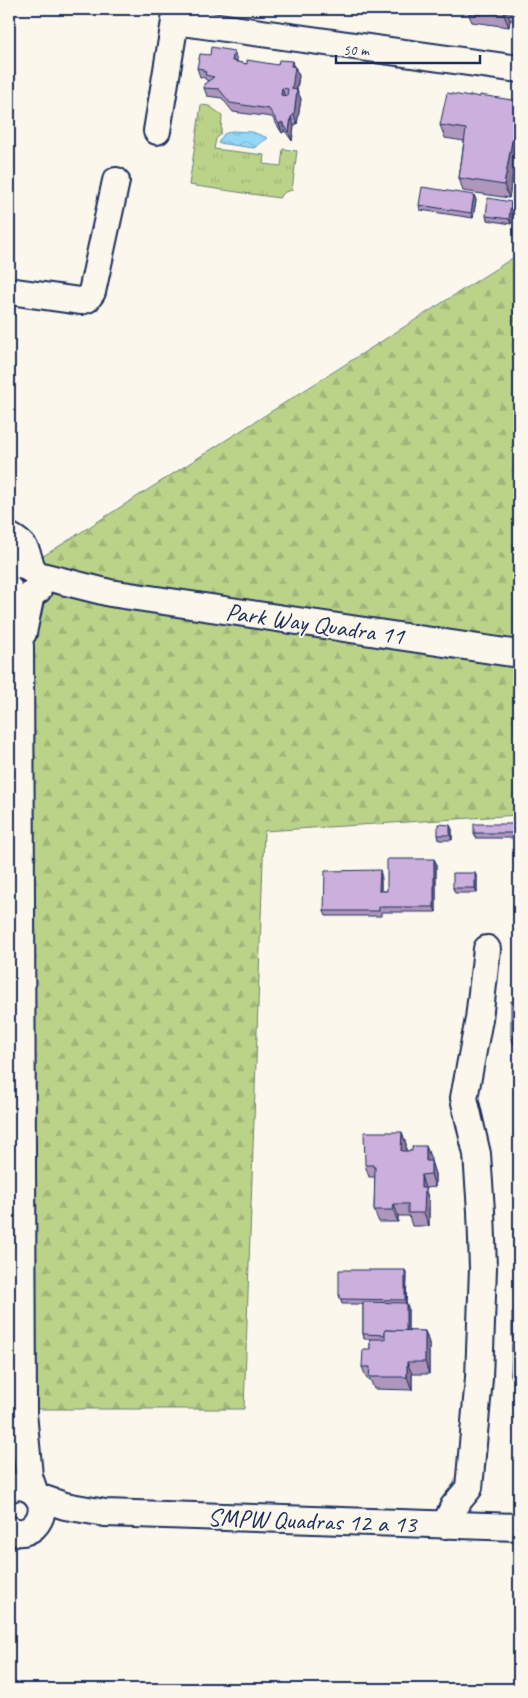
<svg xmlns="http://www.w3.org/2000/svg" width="528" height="1698" font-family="Caveat,sans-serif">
	<defs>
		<pattern id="grass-tufts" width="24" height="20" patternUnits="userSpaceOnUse" patternTransform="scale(1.25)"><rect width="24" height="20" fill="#bbd389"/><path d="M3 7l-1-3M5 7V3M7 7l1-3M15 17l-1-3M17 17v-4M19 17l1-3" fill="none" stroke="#a0b579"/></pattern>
		<pattern id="forest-firs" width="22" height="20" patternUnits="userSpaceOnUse" patternTransform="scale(1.25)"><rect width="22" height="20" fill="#bbd389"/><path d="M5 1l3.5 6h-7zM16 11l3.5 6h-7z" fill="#a0b579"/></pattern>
		<pattern id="water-waves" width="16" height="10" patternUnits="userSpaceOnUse" patternTransform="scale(1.25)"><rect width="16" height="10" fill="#95d7f7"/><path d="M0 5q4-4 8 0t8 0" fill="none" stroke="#80b9d6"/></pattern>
	</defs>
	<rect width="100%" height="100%" fill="#fbf7ec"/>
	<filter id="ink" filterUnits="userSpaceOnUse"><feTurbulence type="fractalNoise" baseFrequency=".02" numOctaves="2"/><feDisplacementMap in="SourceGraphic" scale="10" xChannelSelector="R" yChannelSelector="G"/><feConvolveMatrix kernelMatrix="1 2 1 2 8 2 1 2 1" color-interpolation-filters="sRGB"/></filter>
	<g filter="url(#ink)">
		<polygon fill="url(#grass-tufts)" stroke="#6b8174" points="201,105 209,106 222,115 221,133 216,139 214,149 264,155 263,164 281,166 283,149 297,151 292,190 285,192 279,198 189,185"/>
		<polygon fill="url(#forest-firs)" stroke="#6b8174" points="519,254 519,815 264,831 244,1409 9,1409 9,578"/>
		<polygon fill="url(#water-waves)" stroke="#6494ba" points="232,131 252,132 268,138 254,148 218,143 224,134"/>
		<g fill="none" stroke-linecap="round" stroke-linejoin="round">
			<g stroke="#1b2f5e" stroke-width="30">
				<g id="minor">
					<polyline points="175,21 519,69"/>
					<polyline points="157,131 177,9"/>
					<polyline points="9,291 80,301 87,299 92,292 116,181"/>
					<path d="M9,536C26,545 27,551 32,570"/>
					<path d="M9,566C23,561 46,573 38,590"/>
					<polyline points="38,575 110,593 519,654"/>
					<polyline points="9,589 20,646 23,1413 29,1476 34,1491"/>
					<polyline points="23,633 31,594"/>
					<path d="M9,1489C15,1486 21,1485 27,1488C58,1502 34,1544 9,1529"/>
					<polyline points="38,1497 65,1506 105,1513 519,1527"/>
					<polyline points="445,1525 454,1506 469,1488 479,1378 483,1268 481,1211 477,1154 464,1098 479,1019 487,949"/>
				</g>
			</g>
			<use href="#minor" stroke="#fbf7ec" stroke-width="26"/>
		</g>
		<g fill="#af96bd" stroke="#1b2f5e">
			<polygon points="460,9 519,9 519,21 510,20 509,27 472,22 468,13 469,11 460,10"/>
			<polygon points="237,60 237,62 247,64 295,67 299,76 297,90 301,99 297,124 294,126 292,141 285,131 282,133 272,117 233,112 222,98 207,96 204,88 208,81 207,80 206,80 205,78 200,77 197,68"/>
			<polygon points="470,97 518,101 519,105 519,154 516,154 509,198 463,191 459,178 464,141 445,138 440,125"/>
			<polygon points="474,195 476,200 473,218 420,210 419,205"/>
			<polygon points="513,207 511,224 487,220 486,216"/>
			<polygon points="517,824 518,828 518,838 476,838 474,833"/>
			<polygon points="452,829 452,840 439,840 438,835"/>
			<polygon points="434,859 436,863 436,912 381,912 381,916 326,916 324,911 381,874 381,891 387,891"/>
			<polygon points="477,877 477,893 455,893 453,888"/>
			<polygon points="519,966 519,1045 514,1045 511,1036 517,1002"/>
			<polygon points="402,1132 406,1144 406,1151 412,1151 426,1146 435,1174 435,1187 426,1188 426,1191 429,1201 429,1226 412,1226 409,1216 398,1216 398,1222 379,1222 374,1210 375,1177 369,1177 365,1165"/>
			<polygon points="405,1270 407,1275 406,1303 408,1307 408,1331 425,1331 429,1343 429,1374 412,1374 412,1390 374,1389 370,1379 367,1379 362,1367 370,1349 370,1339 364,1339 363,1334 363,1304 342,1304 339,1295"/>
			<polygon points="519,1313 519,1384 515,1384 511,1375 514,1344 512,1336"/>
		</g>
		<g fill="#8e7a9a" stroke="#1b2f5e">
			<polygon points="505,9 506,9 510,20 509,27 504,15"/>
			<polygon points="234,51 237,60 235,70 232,61"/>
			<polygon points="292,61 295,70 295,67 299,76 295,98 292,89 291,66"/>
			<polygon points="282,88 285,97 281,95"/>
			<polygon points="297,90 301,99 297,124 294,115"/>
			<polygon points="518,101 519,105 519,125 516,115"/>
			<polygon points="291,117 294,126 292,141 289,132"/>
			<polygon points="282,122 285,131 282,133 279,124"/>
			<polygon points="519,130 519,147 517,142"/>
			<polygon points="512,141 516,154 509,198 504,185"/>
			<polygon points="474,195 476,200 473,218 471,213"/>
			<polygon points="511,202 513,207 511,224 509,219"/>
			<polygon points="517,824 518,828 518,838 516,833"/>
			<polygon points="450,825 452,829 452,840 450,835"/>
			<polygon points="434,859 436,863 436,912 434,907"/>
			<polygon points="380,870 381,874 381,895 379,891"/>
			<polygon points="475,873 477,877 477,893 475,888"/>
			<polygon points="402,1132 406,1144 406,1164 401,1151"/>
			<polygon points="426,1146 431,1159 431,1174 426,1161"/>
			<polygon points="431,1161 435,1174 435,1187 431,1174"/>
			<polygon points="421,1175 429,1201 429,1226 424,1213 421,1188"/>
			<polygon points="394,1204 398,1216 398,1222 393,1210"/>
			<polygon points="405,1270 407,1275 406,1305 405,1300"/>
			<polygon points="406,1303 408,1307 408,1340 406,1335"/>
			<polygon points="425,1331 429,1343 429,1374 425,1362"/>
			<polygon points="407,1362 412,1374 412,1390 407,1377"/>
		</g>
		<g fill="#cbafdc" stroke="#1b2f5e" fill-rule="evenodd">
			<polygon points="469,9 479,9 481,15 468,13"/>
			<polygon points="479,9 505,9 504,15 479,11"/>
			<path d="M211,47L234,51L232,61L247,64V60L278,65L279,60L292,61L291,66L295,67L292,89L297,90L294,115L291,117L289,132L282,122L279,124L269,109L230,103L219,89L204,88V84L214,77L205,75L206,72L203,71V69L197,68L200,54L210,55ZM282,88L288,89L287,96L281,95Z"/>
			<polygon points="447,93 470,97 470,95 480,97 480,95 518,101 516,115 519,115 519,130 517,142 512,141 504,185 459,178 466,129 440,125"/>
			<polygon points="422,187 474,195 471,213 419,205"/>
			<polygon points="488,198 511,202 509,219 486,216"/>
			<polygon points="438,824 450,825 450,835 438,835"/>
			<polygon points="474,824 517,824 516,833 474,833"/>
			<polygon points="387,859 434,859 434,907 379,907 379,911 324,911 325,871 380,870 379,891 387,891"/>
			<rect x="453" y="873" width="22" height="15"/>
			<polygon points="517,966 519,966 519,1036 511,1036 511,1001 517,1002"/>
			<polygon points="518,1047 519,1047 519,1078"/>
			<polygon points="364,1132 402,1132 401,1151 412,1151 412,1146 426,1146 426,1161 431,1161 431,1174 421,1175 421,1188 425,1188 424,1213 408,1213 408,1204 394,1204 393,1210 374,1210 375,1167 373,1167 373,1165 365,1165"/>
			<polygon points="339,1270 405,1270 405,1300 340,1299 340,1295 339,1295"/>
			<polygon points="363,1302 406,1303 406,1331 385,1330 385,1335 363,1334"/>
			<polygon points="512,1313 519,1313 519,1375 511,1375 512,1343 518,1344 518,1337 512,1336"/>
			<polygon points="385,1330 425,1331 425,1362 407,1362 407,1377 369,1377 370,1367 362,1367 363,1349 370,1349 370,1339 385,1339"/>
		</g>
	</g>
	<g text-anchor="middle" stroke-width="4" stroke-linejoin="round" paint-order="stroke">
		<g font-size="25" fill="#1b2f5e" stroke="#fbf7ec">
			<text transform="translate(315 623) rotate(8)" y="9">Park Way Quadra 11</text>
			<text transform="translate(312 1520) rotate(2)" y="9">SMPW Quadras 12 a 13</text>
		</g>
	</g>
	<rect width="528" height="1698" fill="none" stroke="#fbf7ec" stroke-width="30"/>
	<rect x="15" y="15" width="498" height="1668" fill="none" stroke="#1b2f5e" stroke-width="2" filter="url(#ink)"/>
	<path d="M336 55v8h144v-8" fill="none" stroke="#1b2f5e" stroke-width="2.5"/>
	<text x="343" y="55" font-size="15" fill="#1b2f5e" stroke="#fbf7ec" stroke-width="4" paint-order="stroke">50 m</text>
</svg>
